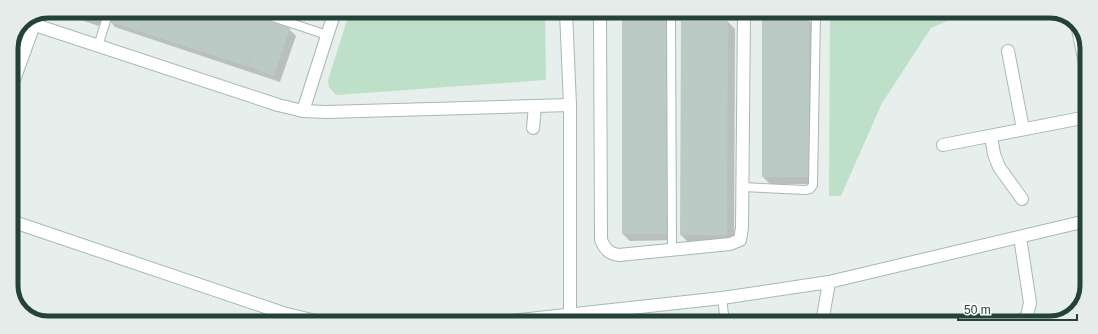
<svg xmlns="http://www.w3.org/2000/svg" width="1098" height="334" font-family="Arial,sans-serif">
	<rect width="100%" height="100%" fill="#e6efeb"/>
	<g fill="#bfe0c8">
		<polygon points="350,11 545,12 546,80 336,95 329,87 328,80"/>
		<polygon points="830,12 967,12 931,28 882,103 841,196 829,196"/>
	</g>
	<g fill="#0003">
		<polygon points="54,11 104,11 99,26"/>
		<polygon points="263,11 303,11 299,23"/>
		<polygon points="109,20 289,29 296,36 280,82 115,27"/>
		<polygon points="623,21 675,240 630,241 623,234"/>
		<polygon points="809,21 816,28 816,184 770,184 763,177"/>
		<polygon points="682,22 728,22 735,29 734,242 688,242 681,235"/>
	</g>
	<g fill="#bbcac4">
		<polygon points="67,11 95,11 92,20"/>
		<polygon points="111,11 240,11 290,28 274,76 247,66 253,47 246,66 107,21"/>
		<polygon points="276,11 294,11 292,17"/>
		<polygon points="669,19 669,234 622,234 622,20"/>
		<rect x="762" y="20" width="47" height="157"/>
		<polygon points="681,21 728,21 727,235 680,235"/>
	</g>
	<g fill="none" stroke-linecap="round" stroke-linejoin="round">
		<g stroke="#a8b8b2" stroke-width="10">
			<g id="lane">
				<polyline points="255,11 327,35"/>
				<polyline points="671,12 672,249"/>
				<polyline points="98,46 109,11"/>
				<polyline points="742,187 805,190 810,189 813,185 816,12"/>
				<polyline points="722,298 725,323"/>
				<polyline points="614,310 615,322"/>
			</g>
		</g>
		<g stroke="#a8b8b2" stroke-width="14">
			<g id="street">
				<polyline points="566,12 570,105 570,315"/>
				<path d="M600,12L601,240C605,249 609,254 619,255L730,244L740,240L742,228L744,12"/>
				<polyline points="23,21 278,105 303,111 326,112 570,105"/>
				<polyline points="1077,24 1087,73"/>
				<polyline points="1008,51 1023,129"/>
				<polyline points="11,88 34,25"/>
				<polyline points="303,111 335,11"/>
				<polyline points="533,128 535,106"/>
				<polyline points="991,136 994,154 999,167 1022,199"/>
				<polyline points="943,145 1087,117"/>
				<polyline points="822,323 829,282"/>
				<polyline points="1013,323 1021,321 1027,316 1030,303 1020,237"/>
			</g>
		</g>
		<g stroke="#a4bbb3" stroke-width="14">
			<g id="secondary">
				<polyline points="11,221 283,313 320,322"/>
				<polyline points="502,322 722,298 829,282 1086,221"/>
			</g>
		</g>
		<use href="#lane" stroke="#fff" stroke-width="8"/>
		<use href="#street" stroke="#fff" stroke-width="12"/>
		<use href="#secondary" stroke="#fff" stroke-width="12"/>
	</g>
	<path d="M0 0H1098V334H0ZM48 18H1050A30 30 0 0 1 1080 48V286A30 30 0 0 1 1050 316H48A30 30 0 0 1 18 286V48A30 30 0 0 1 48 18Z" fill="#e6ecea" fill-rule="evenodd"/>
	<path fill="none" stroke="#24423a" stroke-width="5" d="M48 18H1050A30 30 0 0 1 1080 48V286A30 30 0 0 1 1050 316H48A30 30 0 0 1 18 286V48A30 30 0 0 1 48 18Z"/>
	<path d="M958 314v6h119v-6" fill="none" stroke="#24423a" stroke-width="2"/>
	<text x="964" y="314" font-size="12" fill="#24423a" stroke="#f7fbf9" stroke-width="3" paint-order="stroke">50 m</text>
</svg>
